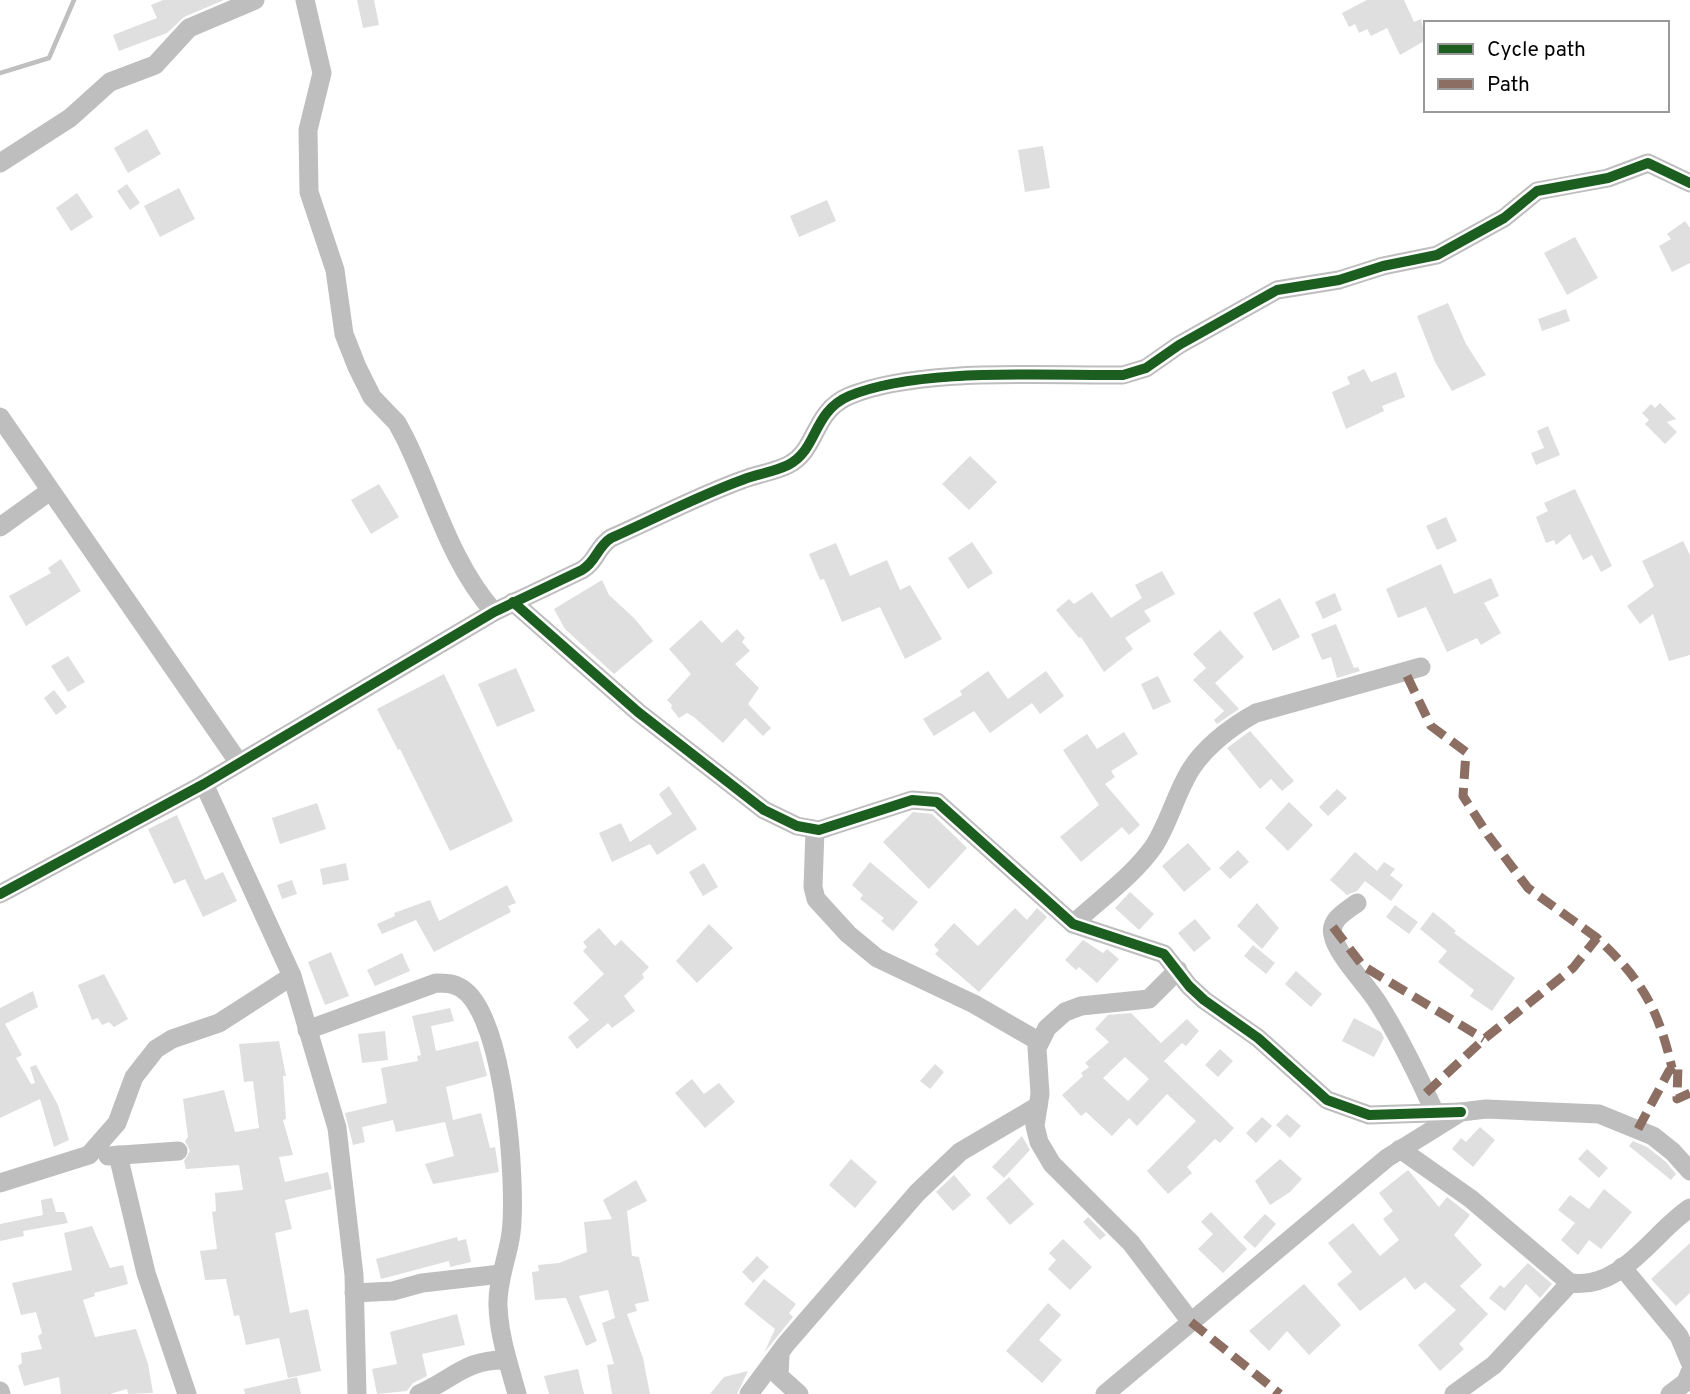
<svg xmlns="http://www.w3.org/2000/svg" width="1690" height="1394" font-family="Overpass,sans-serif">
	<rect width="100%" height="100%" fill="#fff"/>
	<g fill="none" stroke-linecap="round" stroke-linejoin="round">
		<polyline stroke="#bfbfbf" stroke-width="4.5" points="0,73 49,58 74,0"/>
	</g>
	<g fill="#dfdfdf" fill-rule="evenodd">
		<polygon points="163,0 224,0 184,17 167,33 119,51 113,35 157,18 151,5"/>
		<polygon points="357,0 374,0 379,25 363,28"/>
		<polygon points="1367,0 1404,0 1414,22 1421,19 1426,40 1400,55 1387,28 1371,36 1367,29 1359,33 1355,24 1349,27 1342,13"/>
		<polygon points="147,129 161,154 128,173 114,148"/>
		<polygon points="1043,146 1050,188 1025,192 1018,150"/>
		<polygon points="127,184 140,203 130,210 117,191"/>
		<polygon points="179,188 195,219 160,237 144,206"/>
		<polygon points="77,193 93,217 71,231 56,208"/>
		<polygon points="827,200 836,221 799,237 790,216"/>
		<polygon points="1685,221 1690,228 1690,263 1672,272 1659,246 1671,239 1667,234"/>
		<polygon points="1575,237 1598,278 1567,295 1544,253"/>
		<polygon points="1448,303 1466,344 1486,375 1452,391 1435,362 1417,316"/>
		<polygon points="1566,309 1570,321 1542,331 1538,319"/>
		<polygon points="1364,369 1371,382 1396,372 1405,397 1382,406 1384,411 1346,429 1332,392 1350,384 1347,377"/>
		<polygon points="1660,403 1676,419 1667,422 1677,432 1665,444 1645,424 1649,420 1642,413 1651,404 1655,408"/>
		<polygon points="1548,426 1560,455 1536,465 1531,453 1544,448 1537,431"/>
		<polygon points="970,456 997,482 969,510 942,484"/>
		<polygon points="379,484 399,517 371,534 351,500"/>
		<polygon points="1575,489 1612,566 1601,572 1592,555 1583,560 1570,534 1556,545 1554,540 1546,543 1536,517 1548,511 1544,503"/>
		<polygon points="1446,517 1457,541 1437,550 1426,526"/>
		<polygon points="1683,541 1690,555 1690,655 1669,661 1653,614 1640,624 1627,606 1654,586 1642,561"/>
		<polygon points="972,542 993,573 968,589 948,558"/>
		<polygon points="836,543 850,576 887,560 900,590 910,585 942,639 905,659 880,607 842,622 824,579 820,580 809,554"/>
		<polygon points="61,559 81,591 26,626 9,596 51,573 48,568"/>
		<polygon points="1441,564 1454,594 1491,578 1499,596 1484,603 1501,633 1481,645 1477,638 1447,652 1426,607 1398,618 1386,589"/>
		<polygon points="1162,571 1175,594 1144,611 1151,621 1125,638 1133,649 1104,672 1081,637 1079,638 1056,610 1069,599 1074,604 1092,592 1111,618 1142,598 1135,585"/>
		<polygon points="602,580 609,595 634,618 653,641 614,674 565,629 554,609"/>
		<polygon points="1335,593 1342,610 1323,619 1315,602"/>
		<polygon points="1280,598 1300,637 1273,651 1253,613"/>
		<polygon points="701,620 722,643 737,629 745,638 742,642 750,651 735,664 759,688 748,704 771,728 763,736 745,718 723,743 694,717 687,713 679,718 671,708 672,705 667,700 691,674 669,649"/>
		<polygon points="1336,624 1354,668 1358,667 1360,671 1337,678 1331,657 1322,660 1311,634"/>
		<polygon points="1220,630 1244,657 1215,683 1239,709 1217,724 1214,720 1224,711 1193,680 1206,668 1193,654"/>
		<polygon points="68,656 85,682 68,692 51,666"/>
		<polygon points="516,668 535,711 497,727 478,684"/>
		<polygon points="988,671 1008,699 1046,671 1064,696 1040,714 1032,703 990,733 974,711 934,736 923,719 962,695 960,691"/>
		<polygon points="444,674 513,821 450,851 400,749 398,750 377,709"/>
		<polygon points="1158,676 1171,702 1153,710 1141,684"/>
		<polygon points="54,690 67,707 56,715 44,698"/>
		<polygon points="1250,731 1294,781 1282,791 1271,779 1260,789 1227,748"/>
		<polygon points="1124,732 1138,754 1111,771 1115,777 1105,784 1140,825 1129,835 1122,827 1081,862 1060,837 1099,805 1063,750 1087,734 1097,749"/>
		<polygon points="669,786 697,829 657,855 650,844 612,862 599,833 621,823 630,842 672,814 659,794"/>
		<polygon points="1337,789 1347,798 1328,816 1319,807"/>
		<polygon points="1289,802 1313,825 1288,851 1265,828"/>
		<polygon points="317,803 326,829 280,844 272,818"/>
		<polygon points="913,812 932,814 967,848 929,889 883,842"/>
		<polygon points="177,815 205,880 223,872 237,901 203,917 185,879 174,884 148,829"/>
		<polygon points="1188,843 1211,869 1184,892 1162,866"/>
		<polygon points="1238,850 1249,862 1230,879 1219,868"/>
		<polygon points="1355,852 1377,871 1384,862 1395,869 1390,875 1403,885 1391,901 1365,881 1357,891 1347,895 1330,880"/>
		<polygon points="870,862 918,902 893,931 881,921 884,918 860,899 863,895 852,885"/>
		<polygon points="346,863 349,880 323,885 320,869"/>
		<polygon points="704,863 718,887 703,896 689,872"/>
		<polygon points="292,880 297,894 282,899 277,885"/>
		<polygon points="507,885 516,903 508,906 511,912 434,952 416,920 382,934 377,924 395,916 394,913 430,900 439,921"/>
		<polygon points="1130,892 1154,914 1139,930 1115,908"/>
		<polygon points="1257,903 1279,928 1262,949 1237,926"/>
		<polygon points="1395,905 1418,922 1409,934 1386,917"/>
		<polygon points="1015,908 1027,920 1037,908 1047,917 979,992 935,954 939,950 934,945 954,923 978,946"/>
		<polygon points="1433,912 1456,931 1454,933 1515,978 1492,1011 1470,996 1474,990 1438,962 1447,951 1420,929"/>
		<polygon points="1195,919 1211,938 1194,952 1178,933"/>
		<polygon points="709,924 733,948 697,983 676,961"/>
		<polygon points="599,928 615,946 621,940 649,967 642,974 644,978 624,996 635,1011 612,1028 608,1023 577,1049 568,1037 589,1020 573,1003 604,974 583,951 587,947 583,942"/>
		<polygon points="1083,940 1103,953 1107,949 1119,959 1097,983 1079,967 1076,970 1065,960"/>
		<polygon points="1253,945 1275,963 1266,974 1244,956"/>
		<polygon points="331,952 349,996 325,1005 308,962"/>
		<polygon points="402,953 410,971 375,986 367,970"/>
		<polygon points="1296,971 1322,994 1311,1007 1285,984"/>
		<polygon points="104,974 128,1019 114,1027 109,1022 102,1025 98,1018 92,1020 78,985"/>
		<polygon points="33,991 38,1007 5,1024 22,1055 16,1058 31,1084 35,1083 30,1067 36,1065 58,1105 69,1140 54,1147 40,1099 0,1118 0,1008"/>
		<polygon points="450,1008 454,1021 431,1026 436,1051 478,1041 487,1076 446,1087 453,1120 481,1113 490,1148 495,1147 499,1172 433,1184 425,1164 454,1156 445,1122 396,1132 393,1120 362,1127 365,1142 353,1145 345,1113 387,1103 381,1068 418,1061 417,1056 421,1055 412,1016"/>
		<path d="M1131,1013L1161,1043L1187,1019L1199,1031L1186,1046L1182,1043L1164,1061L1234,1128L1220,1143L1215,1139L1187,1167L1192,1173L1168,1194L1147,1171L1196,1121L1167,1094L1137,1126L1129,1118L1112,1136L1086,1112L1081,1116L1062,1095L1083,1076L1081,1073L1089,1067L1085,1063L1109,1042L1095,1029L1108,1015ZM1125,1057L1149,1079L1128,1101L1103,1078Z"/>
		<polygon points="1354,1018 1381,1032 1384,1038 1374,1057 1342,1041"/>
		<polygon points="385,1031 388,1060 362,1063 358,1034"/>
		<polygon points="279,1041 286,1076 283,1076 286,1119 283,1120 293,1155 279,1157 285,1182 328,1172 332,1189 285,1200 292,1229 275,1233 290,1313 308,1309 321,1371 288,1378 279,1338 246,1345 239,1315 234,1316 226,1279 205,1280 200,1251 217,1249 212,1212 216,1211 215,1193 243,1190 239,1165 186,1169 184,1161 190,1151 185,1141 188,1137 183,1099 224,1090 235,1132 259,1128 253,1081 244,1082 239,1044"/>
		<polygon points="1220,1049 1233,1061 1218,1077 1205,1065"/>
		<polygon points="935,1064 944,1072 930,1089 920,1081"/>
		<polygon points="692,1079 704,1094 719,1083 735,1102 705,1128 675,1093"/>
		<polygon points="1287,1114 1301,1126 1290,1138 1276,1125"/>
		<polygon points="1262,1117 1272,1126 1256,1143 1246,1133"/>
		<polygon points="1480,1127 1495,1140 1473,1167 1452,1149 1461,1138 1466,1142"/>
		<polygon points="1022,1136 1030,1150 1004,1178 992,1167"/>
		<polygon points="1633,1141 1647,1147 1665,1161 1676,1174 1671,1180 1629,1146"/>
		<polygon points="1587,1149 1608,1168 1599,1178 1578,1159"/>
		<polygon points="851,1159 877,1182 855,1208 829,1185"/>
		<polygon points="1280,1159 1302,1179 1290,1192 1270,1205 1255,1181"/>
		<polygon points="1408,1170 1439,1207 1447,1197 1470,1215 1454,1235 1482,1265 1460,1286 1488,1314 1459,1344 1464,1349 1440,1371 1418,1345 1456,1310 1425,1282 1415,1290 1405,1277 1360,1311 1337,1284 1352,1272 1328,1243 1353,1223 1380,1256 1399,1240 1383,1219 1393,1211 1379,1193"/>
		<polygon points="954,1175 971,1195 953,1211 936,1192"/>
		<polygon points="1009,1177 1034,1204 1010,1225 986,1198"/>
		<polygon points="636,1180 647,1201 627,1211 632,1256 639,1257 649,1301 635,1304 637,1311 627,1314 643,1358 650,1394 612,1394 607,1365 614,1364 602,1323 615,1318 608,1290 579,1296 597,1341 586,1346 566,1298 535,1300 532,1272 539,1271 538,1265 559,1263 587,1252 584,1222 612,1219 603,1200"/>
		<polygon points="1604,1189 1632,1212 1601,1249 1589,1240 1578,1255 1561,1240 1575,1223 1558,1210 1570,1195 1589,1209"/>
		<polygon points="52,1198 56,1212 64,1212 68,1223 23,1231 24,1236 0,1241 0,1224 43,1215 41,1200"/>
		<polygon points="1211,1212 1247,1249 1223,1273 1198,1249 1213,1234 1201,1222"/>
		<polygon points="1265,1214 1276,1224 1255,1248 1243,1237"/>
		<polygon points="1088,1217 1106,1235 1100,1240 1083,1222"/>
		<polygon points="92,1226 110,1268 123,1265 128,1284 94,1293 95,1296 83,1300 95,1337 136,1329 148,1364 153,1393 128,1394 127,1389 110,1394 61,1394 59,1377 24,1386 18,1366 22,1363 21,1353 42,1349 38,1336 42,1333 36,1312 21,1315 12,1283 72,1270 64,1233"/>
		<polygon points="457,1237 458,1241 466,1239 471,1262 450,1267 449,1261 381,1279 376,1259"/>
		<polygon points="1063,1239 1092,1267 1070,1290 1048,1269 1056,1260 1049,1253"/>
		<polygon points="1690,1243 1690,1293 1676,1306 1651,1279"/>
		<polygon points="757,1256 769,1267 753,1283 742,1272"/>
		<polygon points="1528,1263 1552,1284 1540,1298 1526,1284 1505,1311 1489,1298 1500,1285 1504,1288"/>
		<polygon points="764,1279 796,1304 789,1313 793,1317 764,1353 775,1329 744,1304"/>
		<polygon points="1304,1284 1341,1325 1309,1355 1287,1331 1269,1351 1249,1331"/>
		<polygon points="1048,1303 1061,1315 1039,1340 1062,1360 1042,1383 1006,1351"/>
		<polygon points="457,1314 465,1345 422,1354 427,1376 413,1383 407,1391 377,1394 372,1369 397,1364 390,1332"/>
		<polygon points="578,1369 584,1394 549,1394 544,1376"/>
		<polygon points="748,1371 737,1394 710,1394 724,1377"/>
		<polygon points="297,1377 301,1394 245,1394 244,1389"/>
	</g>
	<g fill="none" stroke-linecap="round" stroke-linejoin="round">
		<g stroke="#bebebe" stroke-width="19">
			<path d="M305,0L322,73L308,130L309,192L335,270L344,334L357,367L372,397L397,423L405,438C434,497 450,562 494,612"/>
			<polyline points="0,163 70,118 110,82 155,65 189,28 255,0"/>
			<polyline points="0,417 239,763"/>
			<polyline points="0,527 50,491"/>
			<polyline points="513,602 638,712 764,810 797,826 819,830 912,800 937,802 1073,924 1164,954 1189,986 1204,1000 1258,1038 1327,1100 1369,1115 1461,1112"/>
			<polyline points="204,784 292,976 337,1128 354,1275 357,1394"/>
			<polyline points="815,830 813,887 816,899 848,934 877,958 974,1004 1038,1041"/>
			<path d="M0,894L204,784L494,612L582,570C596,562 597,547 611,538C654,519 698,496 742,480C757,474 774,472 788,465C818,450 812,412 849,396C919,367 1046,376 1123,375L1146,368L1179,345L1277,290L1339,280L1383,266L1437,255L1504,218L1537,191L1608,178L1648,163L1690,183"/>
			<path d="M1357,903C1346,911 1329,920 1333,935C1336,954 1367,985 1378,1003C1400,1038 1418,1075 1435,1113"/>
			<path d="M1073,924C1100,899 1133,876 1154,846C1168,824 1174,800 1186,778C1199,751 1230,727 1256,713L1421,667"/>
			<polyline points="1178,970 1149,999 1081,1006 1065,1012 1047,1028 1037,1048 1040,1094 1035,1126 1039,1142 1052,1164 1131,1243 1191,1322"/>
			<path d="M307,1030L436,983C445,983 453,983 461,988C505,1014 517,1185 511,1233C508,1257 497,1281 498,1306C499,1336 509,1365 517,1394"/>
			<path d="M1400,1149L1471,1199L1570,1283C1623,1290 1652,1233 1690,1208"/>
			<polyline points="118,1155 146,1273 187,1394"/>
			<polyline points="108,1156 178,1151"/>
			<polyline points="0,1183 89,1155 117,1123 134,1077 156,1049 172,1039 219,1023 292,976"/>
			<polyline points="1622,1267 1679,1336 1690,1362"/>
			<polyline points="354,1293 393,1291 422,1283 501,1274"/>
			<polyline points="780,1354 779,1376 799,1394"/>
			<polyline points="0,1391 1,1394"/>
			<path d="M419,1394C455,1378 465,1359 507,1360"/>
			<polyline points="749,1394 786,1344 917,1193 960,1152 1038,1106"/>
			<polyline points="1105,1394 1387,1158 1461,1112 1486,1109 1599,1114 1653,1136 1673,1152 1690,1171"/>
			<polyline points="1454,1394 1494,1365 1570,1283"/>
			<polyline points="1670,1394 1686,1382 1690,1372"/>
		</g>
		<g stroke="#8d6e63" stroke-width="9" stroke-dasharray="18 9" stroke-linecap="butt">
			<polyline points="1407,676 1431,726 1466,752 1463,796 1488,835 1528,888 1597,938"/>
			<polyline points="1333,927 1363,966 1484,1039"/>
			<path d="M1426,1093L1484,1039L1573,968L1597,938C1642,980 1658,1008 1672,1068"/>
			<polyline points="1638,1129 1669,1071 1678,1065 1677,1099 1690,1093"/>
			<polyline points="1191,1322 1280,1394"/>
		</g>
		<g stroke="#fff" stroke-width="15">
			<g id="cycleway">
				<polyline points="513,602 638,712 764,810 797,826 819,830 912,800 937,802 1073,924 1164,954 1189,986 1204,1000 1258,1038 1327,1100 1369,1115 1461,1112"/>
				<path d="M0,894L204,784L494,612L582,570C596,562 597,547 611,538C654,519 698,496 742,480C757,474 774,472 788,465C818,450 812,412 849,396C919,367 1046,376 1123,375L1146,368L1179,345L1277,290L1339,280L1383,266L1437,255L1504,218L1537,191L1608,178L1648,163L1690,183"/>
			</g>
		</g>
		<use href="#cycleway" stroke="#1b5e20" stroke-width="10"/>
	</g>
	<rect x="1424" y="21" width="245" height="91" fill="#ffffff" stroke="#999999" stroke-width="2"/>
	<rect x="1438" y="44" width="35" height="10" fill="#1b5e20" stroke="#999999" stroke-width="2"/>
	<text x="1487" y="56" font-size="21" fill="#000000">Cycle path</text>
	<rect x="1438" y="79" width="35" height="10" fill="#8d6e63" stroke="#999999" stroke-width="2"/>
	<text x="1487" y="91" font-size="21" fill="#000000">Path</text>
</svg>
